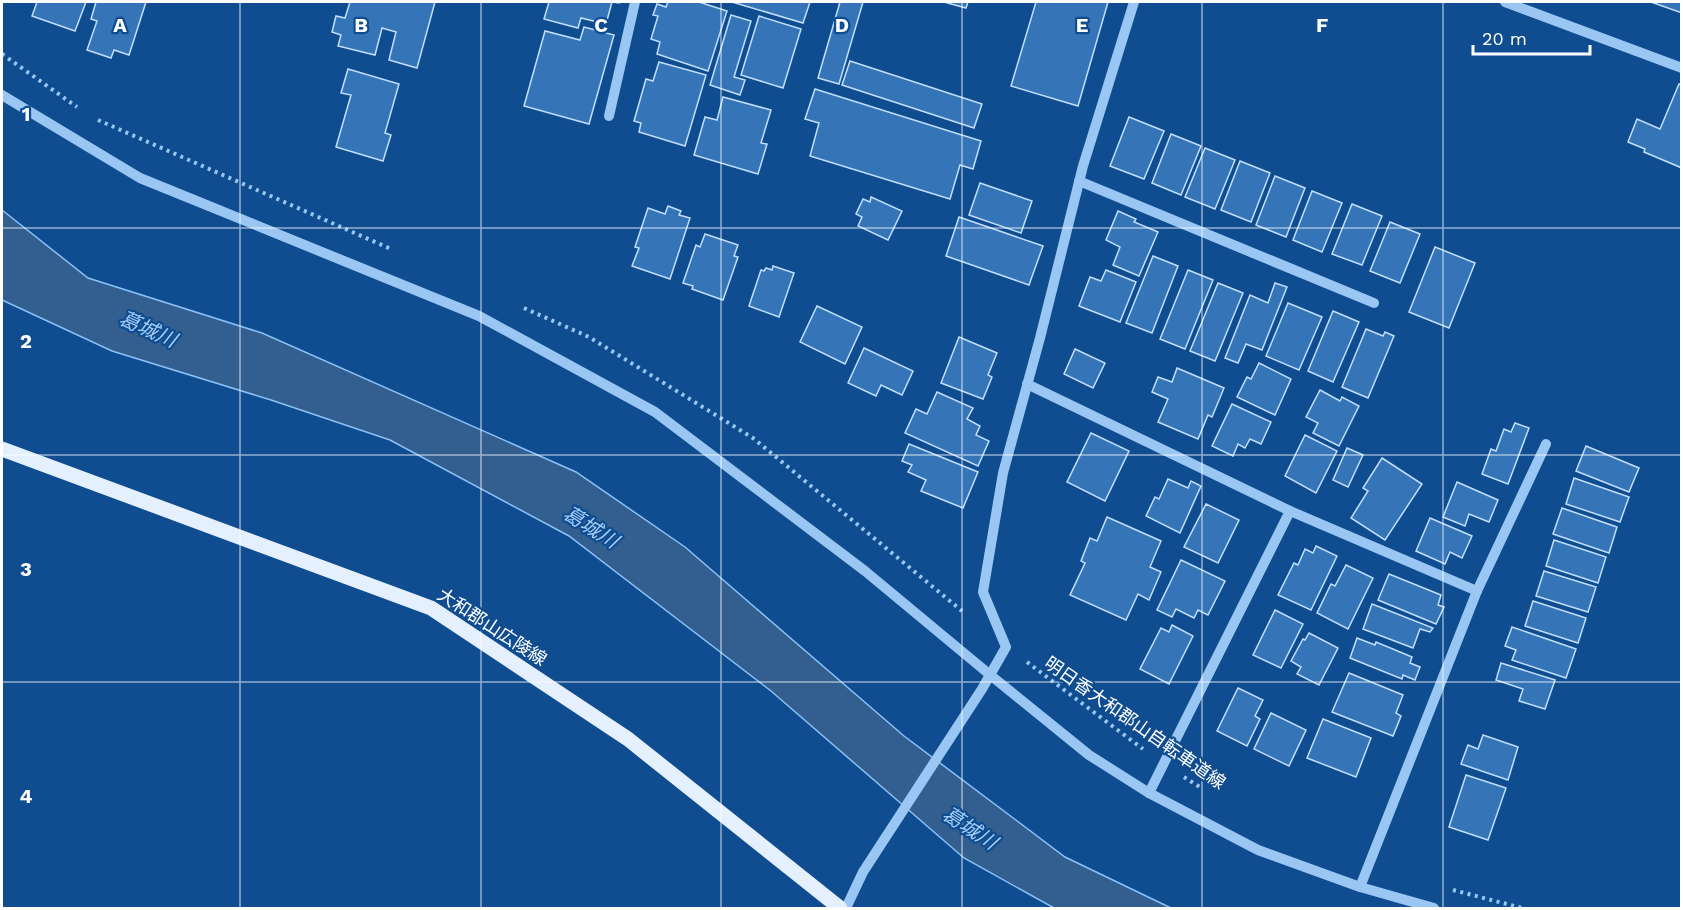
<svg xmlns="http://www.w3.org/2000/svg" width="1683" height="910" font-family="'Work Sans','Noto Sans JP',sans-serif">
	<rect width="100%" height="100%" fill="#104d90"/>
	<polygon fill="#325f90" stroke="#8ac1f7" stroke-width="1.5" points="2,210 88,278 262,333 576,472 685,547 904,736 1065,857 1171,908 1054,908 964,858 771,691 569,536 390,440 271,400 112,351 2,300"/>
	<g fill="#3474b7" stroke="#c1dffe" stroke-width="1.5">
		<polygon points="37,2 86,2 75,31 32,16"/>
		<polygon points="96,2 146,2 129,55 114,50 111,58 87,50 97,21 91,19"/>
		<polygon points="350,2 435,2 417,68 389,60 396,32 382,28 375,55 338,46 341,35 332,32 336,16 345,18"/>
		<polygon points="549,2 619,2 619,3 612,2 606,24 581,18 578,28 544,19"/>
		<polygon points="668,2 699,2 727,11 708,71 657,54 660,42 651,39 658,16 653,15 657,4 666,7"/>
		<polygon points="732,2 810,2 803,23"/>
		<polygon points="840,2 863,2 839,84 818,78"/>
		<polygon points="944,2 968,2 966,8"/>
		<polygon points="1036,2 1108,2 1078,106 1011,86"/>
		<polygon points="1651,2 1682,2 1682,13"/>
		<polygon points="731,15 751,21 734,77 745,80 740,95 710,85"/>
		<polygon points="759,16 801,29 783,88 741,75"/>
		<polygon points="584,27 614,35 589,124 524,106 545,31 580,40"/>
		<polygon points="850,61 982,104 974,128 842,85"/>
		<polygon points="659,62 706,75 685,146 639,132 641,123 634,121 646,79 653,81"/>
		<polygon points="348,69 399,84 385,133 391,135 383,161 336,147 351,95 341,93"/>
		<polygon points="1679,84 1682,85 1682,168 1644,152 1645,149 1628,142 1637,119 1660,129"/>
		<polygon points="815,89 981,141 973,169 960,165 950,199 810,156 819,123 805,119"/>
		<polygon points="723,97 771,110 761,143 767,144 758,174 694,155 705,117 717,120"/>
		<polygon points="1129,117 1164,131 1144,179 1110,166"/>
		<polygon points="1171,134 1201,146 1181,195 1152,183"/>
		<polygon points="1205,148 1235,160 1215,209 1185,197"/>
		<polygon points="1240,161 1270,173 1251,222 1221,210"/>
		<polygon points="1275,176 1305,188 1286,237 1256,225"/>
		<polygon points="980,183 1032,201 1021,233 969,215"/>
		<polygon points="1312,191 1342,203 1322,252 1293,240"/>
		<polygon points="871,197 902,211 888,240 858,226 862,217 856,214 863,199 870,202"/>
		<polygon points="1352,204 1382,216 1362,265 1332,254"/>
		<polygon points="668,206 681,211 679,215 690,218 670,279 632,266 639,248 635,247 648,208 665,214"/>
		<polygon points="1118,211 1136,219 1134,222 1158,232 1139,276 1113,265 1120,247 1106,240"/>
		<polygon points="959,217 1043,246 1029,285 946,256"/>
		<polygon points="1390,222 1420,234 1400,283 1370,271"/>
		<polygon points="705,234 738,245 734,256 738,257 723,300 692,289 693,286 683,283 696,245 700,247"/>
		<polygon points="1435,247 1475,263 1449,328 1409,312"/>
		<polygon points="1153,256 1178,266 1152,333 1126,323"/>
		<polygon points="773,266 794,273 779,317 749,306 761,270 764,271 766,268 772,270"/>
		<polygon points="1106,270 1136,282 1120,322 1079,306 1090,277 1101,281"/>
		<polygon points="1188,270 1213,280 1185,349 1160,339"/>
		<polygon points="1218,283 1243,293 1215,361 1190,351"/>
		<polygon points="1275,283 1287,287 1262,350 1246,344 1238,363 1225,358 1250,295 1268,303"/>
		<polygon points="1288,303 1322,317 1299,370 1266,356"/>
		<polygon points="817,306 862,327 845,364 800,342"/>
		<polygon points="1333,311 1359,322 1333,382 1308,371"/>
		<polygon points="1366,329 1383,336 1385,332 1394,336 1368,398 1342,387"/>
		<polygon points="959,337 997,353 988,375 992,377 983,399 941,383"/>
		<polygon points="864,348 913,371 902,395 881,385 876,396 848,383"/>
		<polygon points="1075,349 1105,363 1093,388 1064,374"/>
		<polygon points="1259,363 1291,379 1275,415 1237,397 1247,377 1251,379"/>
		<polygon points="1177,368 1224,388 1212,417 1208,415 1198,439 1158,422 1168,399 1152,392 1158,377 1172,382"/>
		<polygon points="1320,390 1340,401 1342,397 1359,406 1339,446 1313,433 1318,423 1306,417"/>
		<polygon points="937,392 973,408 967,419 980,426 976,435 989,441 978,466 905,433 916,409 927,414"/>
		<polygon points="1232,404 1271,422 1261,444 1250,439 1245,448 1238,444 1233,456 1212,446"/>
		<polygon points="1515,423 1529,428 1508,484 1482,474 1491,449 1496,451 1504,429 1511,432"/>
		<polygon points="1091,433 1129,451 1105,501 1067,482"/>
		<polygon points="1305,435 1337,451 1316,493 1285,476"/>
		<polygon points="909,444 978,472 963,508 921,491 926,480 908,472 912,465 902,461"/>
		<polygon points="1586,446 1639,468 1629,492 1576,471"/>
		<polygon points="1347,448 1363,455 1348,487 1333,480"/>
		<polygon points="1382,458 1422,484 1385,540 1351,518 1368,491 1363,488"/>
		<polygon points="1574,478 1629,497 1620,522 1566,504"/>
		<polygon points="1168,479 1188,488 1191,481 1201,486 1180,533 1146,516 1155,497 1159,499"/>
		<polygon points="1457,482 1498,500 1489,522 1469,514 1465,526 1443,517"/>
		<polygon points="1206,504 1239,520 1218,563 1184,547"/>
		<polygon points="1562,508 1617,527 1609,553 1553,534"/>
		<polygon points="1107,517 1161,541 1150,567 1161,572 1149,600 1138,594 1126,620 1070,595 1085,563 1081,561 1090,538 1097,541"/>
		<polygon points="1430,518 1472,536 1462,558 1450,552 1445,564 1416,551"/>
		<polygon points="1554,540 1606,557 1598,583 1546,566"/>
		<polygon points="1316,546 1337,556 1311,610 1278,595 1294,563 1298,565 1305,549 1313,553"/>
		<polygon points="1181,560 1225,581 1208,615 1198,610 1194,618 1176,609 1172,617 1157,610"/>
		<polygon points="1346,565 1373,578 1348,629 1317,613 1331,584 1335,586"/>
		<polygon points="1544,571 1596,587 1588,612 1536,596"/>
		<polygon points="1389,574 1441,595 1438,605 1444,607 1436,624 1378,600"/>
		<polygon points="1533,601 1586,618 1578,643 1525,626"/>
		<polygon points="1372,604 1433,628 1430,632 1420,629 1413,648 1363,629"/>
		<polygon points="1275,610 1303,624 1281,668 1253,655"/>
		<polygon points="1172,625 1193,636 1169,684 1140,669 1161,628 1169,632"/>
		<polygon points="1512,627 1576,649 1566,678 1512,660 1516,650 1505,646"/>
		<polygon points="1309,633 1338,648 1319,685 1297,674 1301,667 1291,661 1303,639 1305,640"/>
		<polygon points="1357,638 1375,645 1376,642 1412,657 1410,663 1420,667 1415,680 1403,675 1402,679 1350,658"/>
		<polygon points="1501,663 1555,680 1545,709 1519,701 1523,689 1496,680"/>
		<polygon points="1349,673 1403,695 1396,713 1401,716 1393,736 1332,712"/>
		<polygon points="1238,688 1263,700 1255,716 1260,719 1247,746 1217,731"/>
		<polygon points="1271,713 1306,730 1289,766 1254,749"/>
		<polygon points="1323,719 1371,738 1356,777 1307,758"/>
		<polygon points="1483,735 1518,747 1508,780 1461,764 1468,745 1478,749"/>
		<polygon points="1466,775 1506,788 1488,840 1449,827"/>
	</g>
	<g fill="none" stroke-linecap="round" stroke-linejoin="round">
		<g stroke="#99c6f3" stroke-width="4" stroke-dasharray="3 4.5" stroke-linecap="butt">
			<polyline points="2,54 77,107"/>
			<polyline points="98,120 391,249"/>
			<polyline points="524,308 589,337 753,438 962,611"/>
			<polyline points="1027,662 1143,749"/>
			<polyline points="1184,777 1203,789"/>
			<polyline points="1453,890 1522,908"/>
		</g>
		<g stroke="#99c6f3" stroke-width="10">
			<polyline points="1505,2 1682,68"/>
			<polyline points="2,95 140,178 479,316 655,412 865,571 989,674 1089,755 1149,793 1258,850 1360,887 1434,908"/>
			<polyline points="609,116 635,2"/>
			<polyline points="1079,181 1374,303"/>
			<polyline points="1027,384 1290,511 1149,793"/>
			<polyline points="1290,511 1477,591"/>
			<polyline points="1360,887 1477,591 1546,444"/>
			<polyline points="846,908 863,872 982,689 1006,647 983,592 1003,473 1040,338 1083,166 1134,2"/>
		</g>
		<polyline stroke="#e5f0ff" stroke-width="15" points="2,449 431,608 628,739 840,908"/>
	</g>
	<path fill="none" stroke="#fff" stroke-width="1.5" stroke-opacity="0.55" d="M240,2V908M481,2V908M721,2V908M962,2V908M1202,2V908M1443,2V908M2,228H1682M2,455H1682M2,682H1682"/>
	<g text-anchor="middle" stroke-width="4.5" stroke-linejoin="round" paint-order="stroke">
		<g font-size="18" fill="#fff" stroke="#104d90">
			<text transform="translate(492 627) rotate(33)" y="6">大和郡山広陵線</text>
			<text transform="translate(1135 723) rotate(35)" y="6">明日香大和郡山自転車道線</text>
		</g>
		<g font-size="20" font-style="italic" fill="#a5d0fa" stroke="#104d90">
			<text transform="translate(148 329) rotate(24)" y="7">葛城川</text>
			<text transform="translate(591 527) rotate(32)" y="7">葛城川</text>
			<text transform="translate(970 828) rotate(33)" y="7">葛城川</text>
		</g>
	</g>
	<g font-size="20" text-anchor="middle" font-weight="bold" fill="#fff" stroke="#104d90" stroke-width="4.5" stroke-linejoin="round" paint-order="stroke">
		<text x="120" y="32">A</text>
		<text x="361" y="32">B</text>
		<text x="601" y="32">C</text>
		<text x="842" y="32">D</text>
		<text x="1082" y="32">E</text>
		<text x="1322" y="32">F</text>
		<text x="26" y="121">1</text>
		<text x="26" y="348">2</text>
		<text x="26" y="576">3</text>
		<text x="26" y="803">4</text>
	</g>
	<rect width="1683" height="910" fill="none" stroke="#ffffff" stroke-width="6"/>
	<path d="M1473 45v9h117v-9" fill="none" stroke="#ffffff" stroke-width="3"/>
	<text x="1482" y="45" font-size="18" fill="#ffffff" stroke="#104d90" stroke-width="4.5" paint-order="stroke">20 m</text>
</svg>
